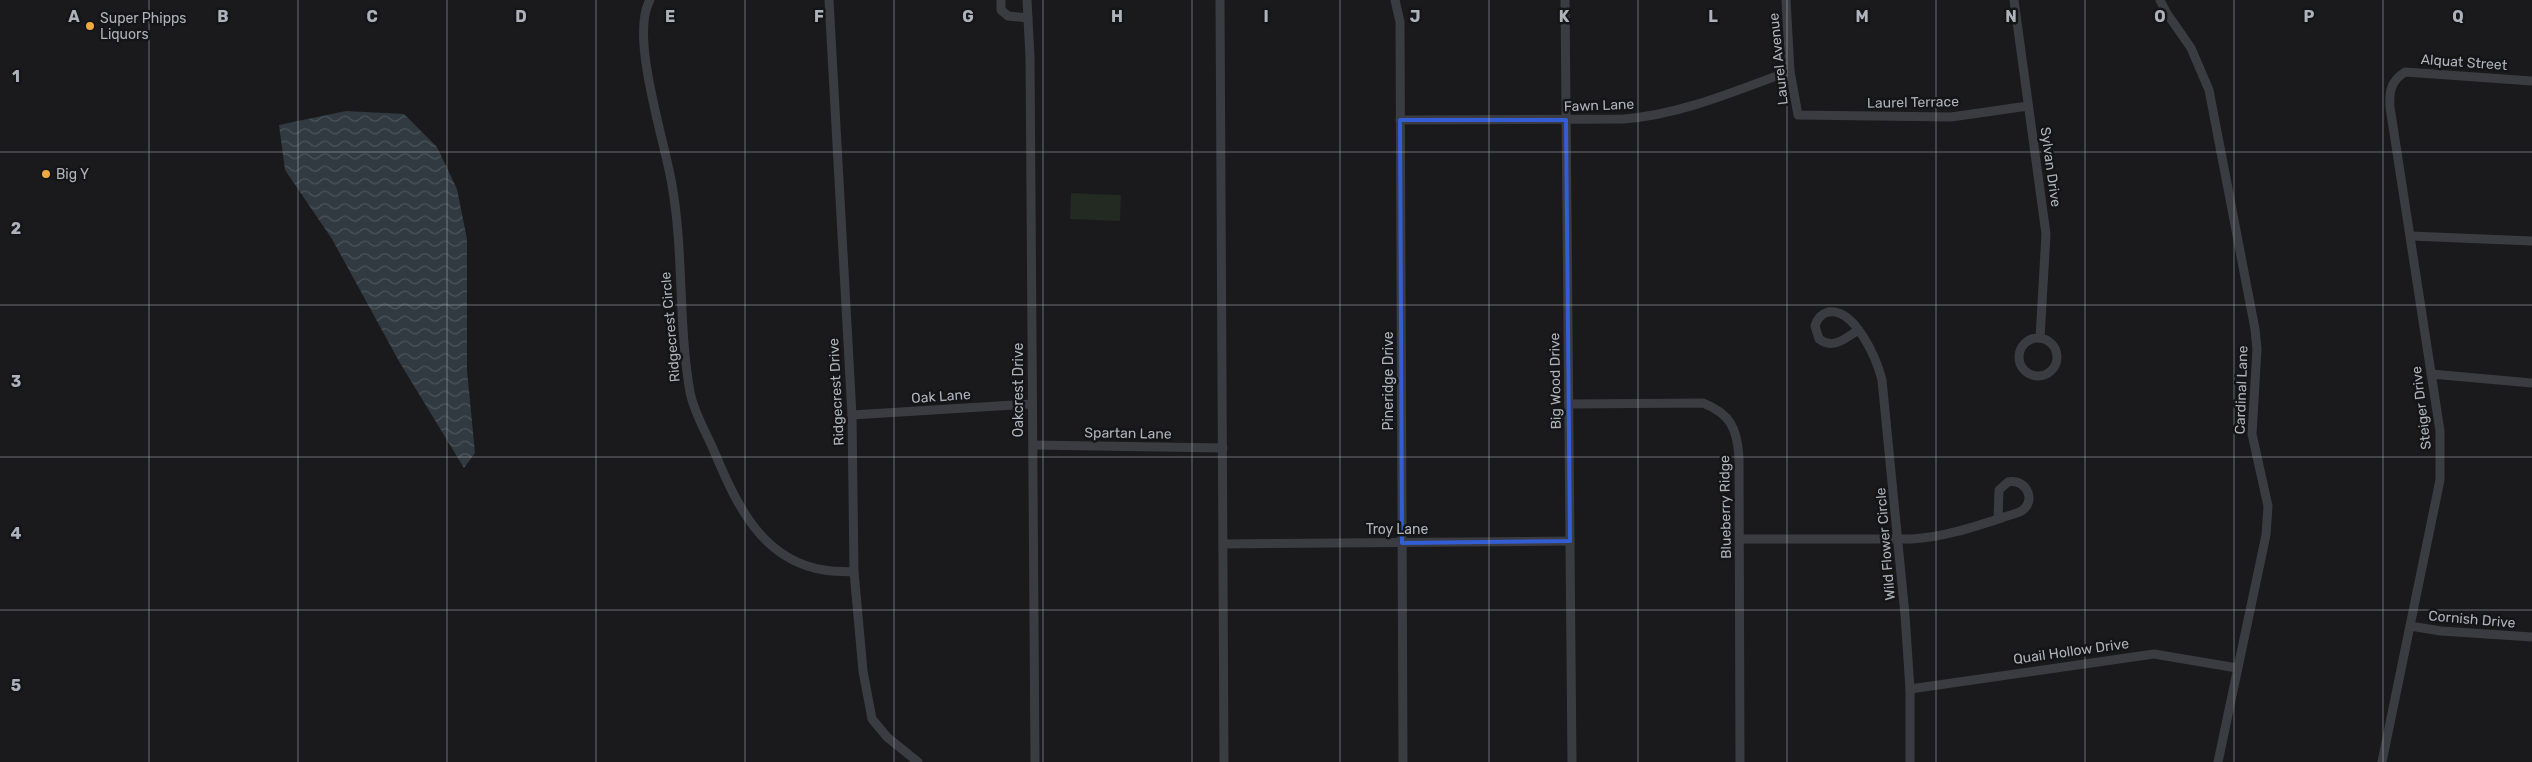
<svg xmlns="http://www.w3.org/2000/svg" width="2532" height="762" font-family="Rubik,sans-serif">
	<defs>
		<pattern id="water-waves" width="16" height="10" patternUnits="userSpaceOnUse" patternTransform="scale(1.25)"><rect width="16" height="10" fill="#303a40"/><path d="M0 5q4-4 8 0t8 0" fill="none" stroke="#4b545a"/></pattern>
	</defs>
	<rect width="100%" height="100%" fill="#1a1a1c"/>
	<polygon fill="#222a22" points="1071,193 1121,195 1120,221 1070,219"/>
	<polygon fill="url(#water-waves)" points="346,111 404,114 437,147 457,189 467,239 467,370 475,453 464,468 400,363 332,239 285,170 279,125"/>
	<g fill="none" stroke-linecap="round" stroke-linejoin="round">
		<g stroke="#3b3c41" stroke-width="9">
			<path d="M650,0C629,36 665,141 672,185C684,253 678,324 690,392C694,413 706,432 714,451C736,503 761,560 824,570C834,572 844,571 854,572"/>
			<polyline points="829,0 852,415 854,572 863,671 872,719 887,737 918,762"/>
			<polyline points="1001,0 1001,10 1008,16 1028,18"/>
			<polyline points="1027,0 1030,57 1035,762"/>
			<polyline points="1220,0 1224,762"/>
			<polyline points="1395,0 1400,22 1403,762"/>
			<polyline points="1565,0 1572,762"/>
			<polyline points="1786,0 1790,71 1798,115 1951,117 2028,106"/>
			<polyline points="2014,0 2046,234 2040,338"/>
			<polyline points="2160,0 2166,12 2191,48 2209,90 2255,329 2257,349 2252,434 2268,506 2266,535 2218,762"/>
			<path d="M1400,120L1624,119C1683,114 1735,91 1790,71"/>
			<polyline points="2411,236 2532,241"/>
			<path d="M1858,330C1846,338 1833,350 1819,339L1815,326C1817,319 1821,314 1828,312C1855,307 1877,360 1882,380L1905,615L1910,689V762"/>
			<circle cx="2038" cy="357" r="19"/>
			<polyline points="2431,374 2532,383"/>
			<path d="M1569,404L1703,403C1731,414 1737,429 1739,457L1740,762"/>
			<polyline points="852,415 1032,404"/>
			<polyline points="1033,445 1223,448"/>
			<path d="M1740,539H1912C1948,537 1982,524 2017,513C2038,506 2029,478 2008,482L1999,490L1998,519"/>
			<polyline points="1223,544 1570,541"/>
			<polyline points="2410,626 2441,631 2532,637"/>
			<polyline points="1910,689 2154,654 2237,668"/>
			<path d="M2382,762L2440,480V431L2390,107C2389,91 2391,81 2405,72L2532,81"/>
		</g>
	</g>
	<path fill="none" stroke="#335dd4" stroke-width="4" stroke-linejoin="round" d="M1400,120H1566L1570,541L1402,543Z"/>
	<path fill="none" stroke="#adb2bb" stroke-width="1" stroke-opacity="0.55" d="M149,0V762M298,0V762M447,0V762M596,0V762M745,0V762M894,0V762M1043,0V762M1192,0V762M1340,0V762M1489,0V762M1638,0V762M1787,0V762M1936,0V762M2085,0V762M2234,0V762M2383,0V762M0,152H2532M0,305H2532M0,457H2532M0,610H2532"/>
	<g fill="#eeaa40" stroke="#151517" stroke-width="2">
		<circle cx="90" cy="26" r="5"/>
		<circle cx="46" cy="174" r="5"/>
	</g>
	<g text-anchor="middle" stroke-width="5" stroke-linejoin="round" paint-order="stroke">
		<g font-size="14" fill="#adb2bb" stroke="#151517" text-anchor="start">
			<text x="100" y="23">Super Phipps<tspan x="100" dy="16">Liquors</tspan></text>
			<text x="56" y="179">Big Y</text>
		</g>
		<g font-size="14" fill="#adb2bb" stroke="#151517">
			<text transform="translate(1778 59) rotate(-96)" y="5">Laurel Avenue</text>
			<text transform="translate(2464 62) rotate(4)" y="5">Alquat Street</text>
			<text transform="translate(1913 102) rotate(-1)" y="5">Laurel Terrace</text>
			<text transform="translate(1599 105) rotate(-2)" y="5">Fawn Lane</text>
			<text transform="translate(2051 167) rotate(82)" y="5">Sylvan Drive</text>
			<text transform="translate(670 327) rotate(-95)" y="5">Ridgecrest Circle</text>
			<text transform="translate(1388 381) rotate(-90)" y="5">Pineridge Drive</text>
			<text transform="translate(1555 381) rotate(-91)" y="5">Big Wood Drive</text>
			<text transform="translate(1018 390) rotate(-90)" y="5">Oakcrest Drive</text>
			<text transform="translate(2241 390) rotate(-88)" y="5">Cardinal Lane</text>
			<text transform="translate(836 392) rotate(-93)" y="5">Ridgecrest Drive</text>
			<text transform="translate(941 396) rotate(-4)" y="5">Oak Lane</text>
			<text transform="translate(2421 408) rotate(-97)" y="5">Steiger Drive</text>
			<text transform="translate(1128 433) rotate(1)" y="5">Spartan Lane</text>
			<text transform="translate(1725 507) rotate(-91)" y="5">Blueberry Ridge</text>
			<text x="1397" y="534">Troy Lane</text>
			<text transform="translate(1885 544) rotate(-95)" y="5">Wild Flower Circle</text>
			<text transform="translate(2472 619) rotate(5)" y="5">Cornish Drive</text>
			<text transform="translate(2071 651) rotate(-8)" y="5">Quail Hollow Drive</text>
		</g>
	</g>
	<g font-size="16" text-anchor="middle" font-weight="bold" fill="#adb2bb" stroke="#151517" stroke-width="5" stroke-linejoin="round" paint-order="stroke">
		<text x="74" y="22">A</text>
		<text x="223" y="22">B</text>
		<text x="372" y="22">C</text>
		<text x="521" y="22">D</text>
		<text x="670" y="22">E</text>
		<text x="819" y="22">F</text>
		<text x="968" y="22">G</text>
		<text x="1117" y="22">H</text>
		<text x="1266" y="22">I</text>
		<text x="1415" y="22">J</text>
		<text x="1564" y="22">K</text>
		<text x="1713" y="22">L</text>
		<text x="1862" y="22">M</text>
		<text x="2011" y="22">N</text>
		<text x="2160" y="22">O</text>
		<text x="2309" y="22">P</text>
		<text x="2458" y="22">Q</text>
		<text x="16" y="82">1</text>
		<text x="16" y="234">2</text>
		<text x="16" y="387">3</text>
		<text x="16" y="539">4</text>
		<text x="16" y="691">5</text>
	</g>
</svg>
